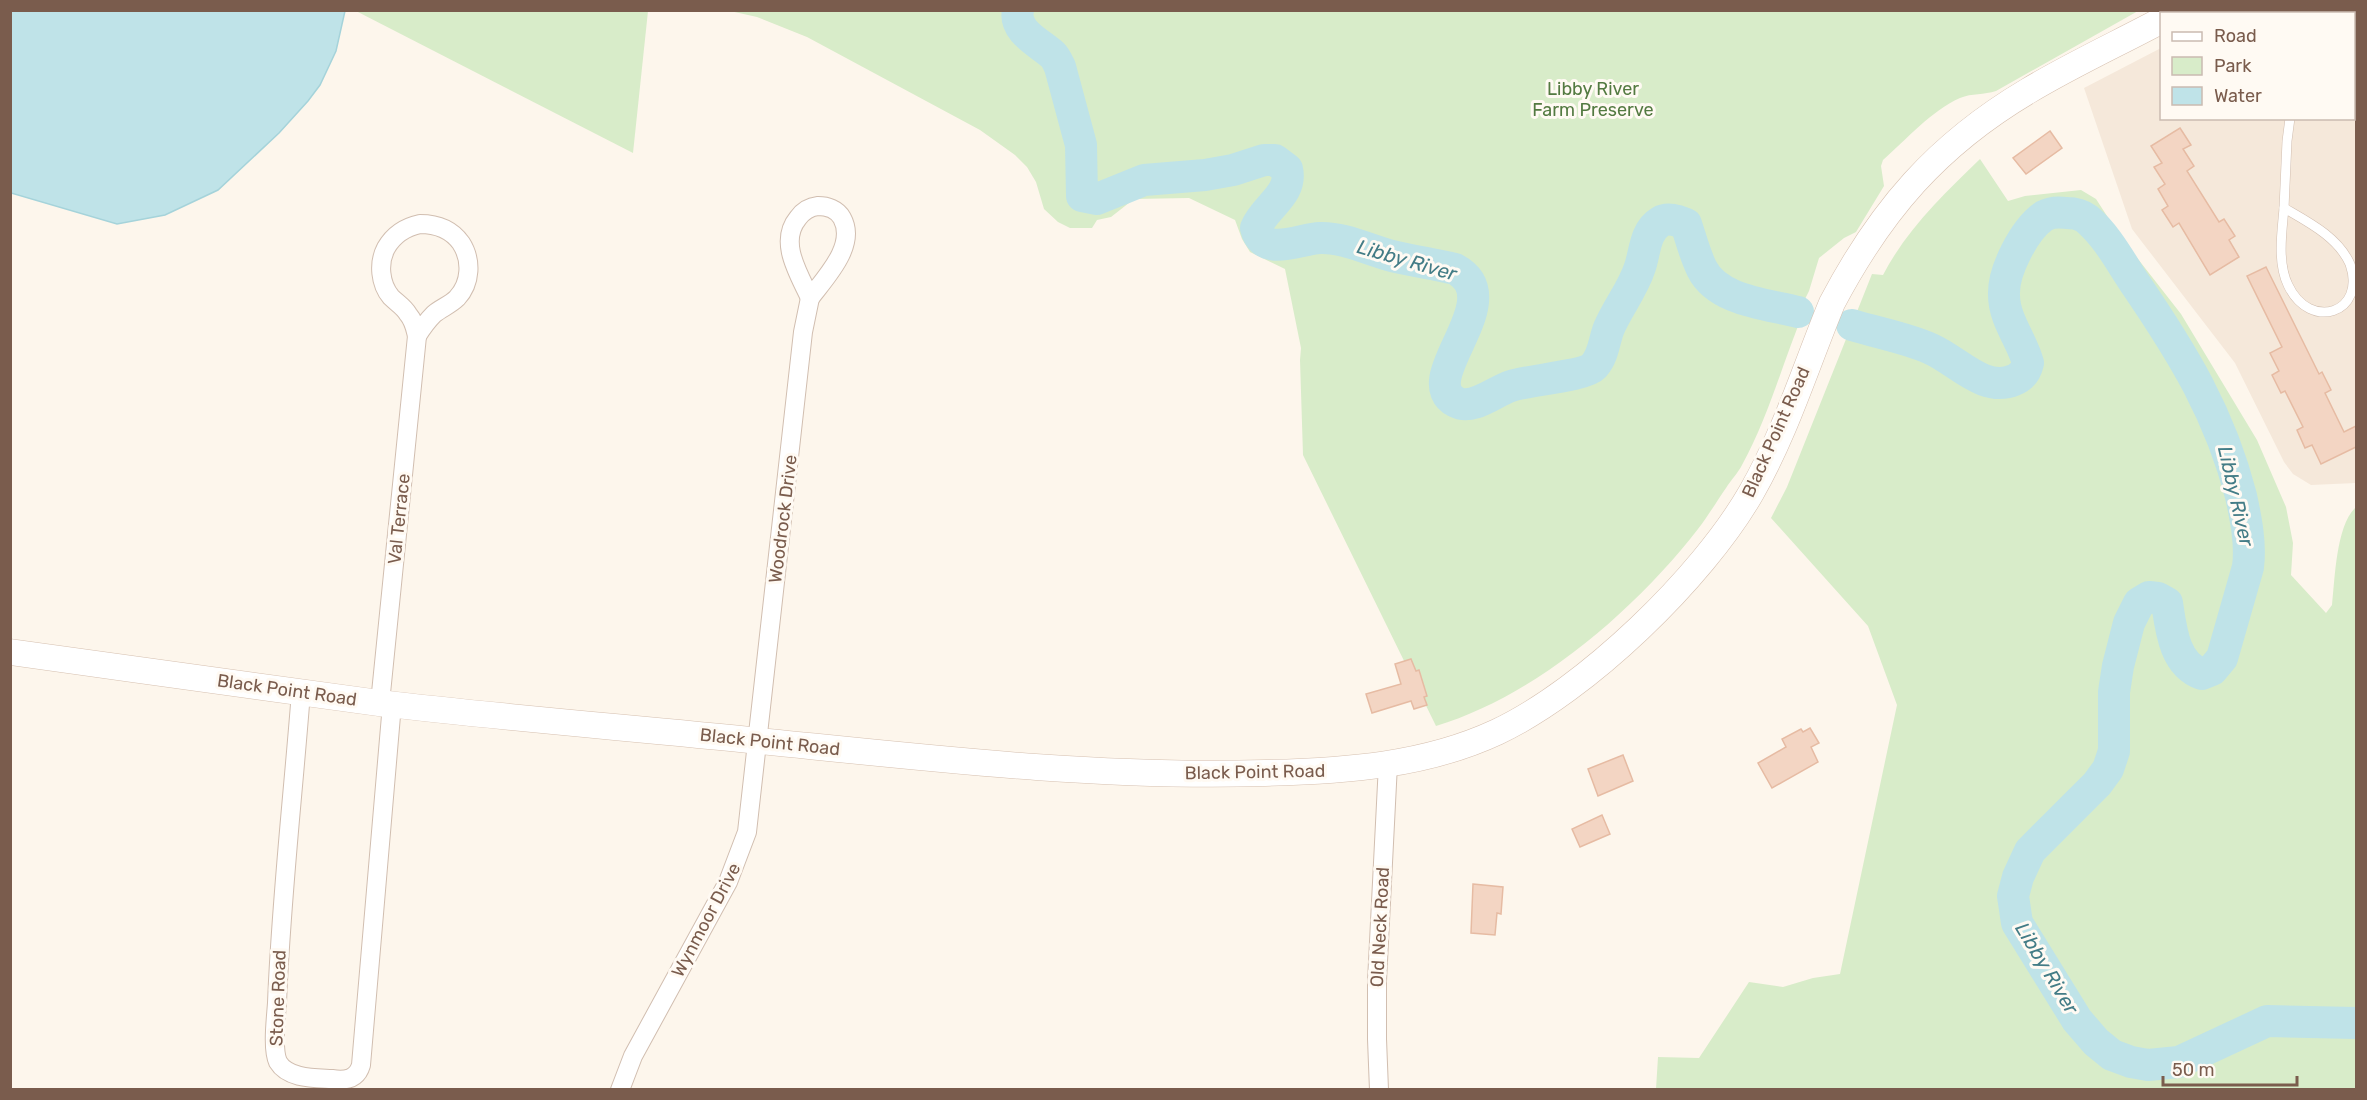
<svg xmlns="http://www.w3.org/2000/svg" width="2367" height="1100" font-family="Rubik,sans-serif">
	<rect width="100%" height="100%" fill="#fdf6ec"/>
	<polygon fill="#f5e8da" points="2235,10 2356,11 2356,483 2311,485 2293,474 2284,462 2235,363 2132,229 2084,88 2161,48 2162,118 2354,118 2354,14 2229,13"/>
	<g fill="#d8ecc9">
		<polygon points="356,11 648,11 633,153"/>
		<path d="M730,11H2138L1996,91C1984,95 1972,93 1960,98C1931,111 1907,139 1883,160L1881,166L1884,186L1856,232L1844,238L1819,258L1809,291L1798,313L1805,309C1783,361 1769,416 1742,465C1738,473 1731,480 1726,488C1717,501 1708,516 1698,529C1635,610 1536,696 1436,726L1303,455L1300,360L1301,348L1285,269L1250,252L1242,239L1235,220L1189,198L1134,199L1111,217L1097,220L1092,228H1070L1058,222L1044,209L1036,182L1027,167L1015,155L980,130L807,37L757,17Z"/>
		<path d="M1980,159L2008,201L2025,196L2081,190L2096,199L2120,236L2181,314L2257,440L2286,507L2293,543L2291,575L2326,613L2332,605C2335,579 2336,525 2356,507V1089H1656L1658,1057L1699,1058L1749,982L1783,987L1813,978L1840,974L1897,705L1868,626L1771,518L1787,487L1872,274L1883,275C1907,229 1943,195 1980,159Z"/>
	</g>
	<polygon fill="#bfe3e8" stroke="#a5d3da" stroke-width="1.5" points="10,11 11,10 345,11 336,51 320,85 308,101 279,133 218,190 165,215 117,224 11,193"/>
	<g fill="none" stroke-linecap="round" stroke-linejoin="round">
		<g stroke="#bfe3e8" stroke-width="32">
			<path d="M1018,10C1013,31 1040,43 1053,55C1056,58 1058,63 1060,67L1081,145L1082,196L1097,199L1144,180L1205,175L1233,170L1264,160H1275L1287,169C1293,195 1264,207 1256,228C1263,258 1299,239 1320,238C1343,237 1369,250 1392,256C1413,261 1434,264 1455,269C1512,300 1413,379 1456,402C1473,411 1495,391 1511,386C1529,380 1585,376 1594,366C1604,355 1604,340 1609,328C1618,307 1633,289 1640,267C1645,252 1645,231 1660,222C1668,217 1678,221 1686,224C1691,239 1695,255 1702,269C1718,301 1767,304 1798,312"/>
			<path d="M1852,325C1878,333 1907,338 1931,349C1958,361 1984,393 2014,380C2022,377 2026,371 2028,363C2022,340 2004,320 2004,295C2003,271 2024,230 2044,216C2051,212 2059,212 2066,213C2073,213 2082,215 2087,219C2108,237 2121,263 2136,285C2183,354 2220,414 2241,496C2246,519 2251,544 2248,567L2222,658L2212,670L2202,674C2174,664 2171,629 2167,603L2158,598L2149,597L2139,603L2129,623L2118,666L2114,692V751L2108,769L2097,784L2030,851L2018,877L2013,896L2017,923L2077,1020L2096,1042L2112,1055L2131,1062L2148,1065L2179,1062L2267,1021L2356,1023"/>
		</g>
	</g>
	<g fill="#f3d5c3" stroke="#e6bba3" stroke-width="1.5">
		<polygon points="2180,128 2191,145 2183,149 2194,166 2187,171 2219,222 2224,219 2235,236 2229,240 2239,257 2210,275 2179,223 2173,227 2162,210 2168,206 2158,189 2165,184 2154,167 2162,163 2151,146"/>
		<polygon points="2050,131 2062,148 2026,174 2013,158"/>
		<polygon points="2266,267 2319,374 2322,372 2331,390 2325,393 2344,432 2356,426 2356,447 2321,464 2312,445 2305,448 2297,430 2303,427 2285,391 2281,393 2272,375 2279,371 2270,353 2282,347 2247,276"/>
		<polygon points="1411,659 1416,671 1419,670 1427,696 1424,697 1427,705 1414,709 1411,701 1372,713 1366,694 1401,684 1395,664"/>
		<polygon points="1810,728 1819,743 1811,747 1818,762 1772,788 1758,763 1786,747 1782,739 1801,729 1803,732"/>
		<polygon points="1623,755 1633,781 1598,796 1588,769"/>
		<polygon points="1602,815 1610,834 1580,847 1572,829"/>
		<polygon points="1473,884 1503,887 1501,914 1497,913 1495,935 1471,933"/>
	</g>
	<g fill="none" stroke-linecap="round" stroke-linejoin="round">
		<g stroke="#d1beb0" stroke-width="10">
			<g id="service">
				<polyline points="2320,14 2320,10"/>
				<path d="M2284,208C2308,222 2338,237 2350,264C2367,313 2310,332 2288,285C2277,262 2282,232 2284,208Z"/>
				<polyline points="2284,208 2287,141 2290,118"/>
			</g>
		</g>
		<g stroke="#d1beb0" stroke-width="20">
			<g id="minor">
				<path d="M818,206C827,206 837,209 842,218C857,245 826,277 810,298C799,274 778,242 798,218C803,211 809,207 818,206Z"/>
				<path d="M420,224C436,224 451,229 461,243C472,260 471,283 457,298C450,305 441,308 434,314C427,321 422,328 417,336C415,328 414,321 408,314C404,307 397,303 391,297C380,284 378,263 386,248C394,234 406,227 420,224Z"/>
				<path d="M301,692C293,796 281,899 277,1003C276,1018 272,1049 278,1062C288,1079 315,1078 332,1079C346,1081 357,1079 361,1065L392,704"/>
				<polyline points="380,703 417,336"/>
				<polyline points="620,1090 633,1056 728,882 747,832 803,332 810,298"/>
				<polyline points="1379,1090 1377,1039 1377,981 1388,764"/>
			</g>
		</g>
		<g stroke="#d6c0b0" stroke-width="27">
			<path id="secondary" d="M10,652C133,669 256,687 379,703C506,718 633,728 760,741C928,758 1096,778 1265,773C1344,771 1424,766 1497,732C1586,690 1702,578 1751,493C1785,434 1806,366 1832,303C1881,210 1937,145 2028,91C2071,65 2117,44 2162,20"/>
		</g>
		<use href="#service" stroke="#fff" stroke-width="9"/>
		<use href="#minor" stroke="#fff" stroke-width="18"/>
		<use href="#secondary" stroke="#fff" stroke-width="26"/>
	</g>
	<g text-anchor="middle" stroke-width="6" stroke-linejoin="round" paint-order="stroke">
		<g font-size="18" fill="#537a41" stroke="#fffaf3">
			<text x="1593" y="95">Libby River<tspan x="1593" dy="21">Farm Preserve</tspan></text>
		</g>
		<g font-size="18" fill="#7a5c4d" stroke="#fffaf3">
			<text transform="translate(1776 432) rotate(-66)" y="6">Black Point Road</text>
			<text transform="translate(399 519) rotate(-84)" y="6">Val Terrace</text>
			<text transform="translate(783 519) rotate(-83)" y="6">Woodrock Drive</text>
			<text transform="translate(287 690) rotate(8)" y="6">Black Point Road</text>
			<text transform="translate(770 742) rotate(6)" y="6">Black Point Road</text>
			<text transform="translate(1255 772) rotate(-1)" y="6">Black Point Road</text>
			<text transform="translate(706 920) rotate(-62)" y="6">Wynmoor Drive</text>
			<text transform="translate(1380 927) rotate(-87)" y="6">Old Neck Road</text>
			<text transform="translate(278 998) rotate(-88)" y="6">Stone Road</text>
		</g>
		<g font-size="20" font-style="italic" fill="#437c86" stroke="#fffaf3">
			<text transform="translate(1407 260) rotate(16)" y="7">Libby River</text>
			<text transform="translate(2236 496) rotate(77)" y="7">Libby River</text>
			<text transform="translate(2047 968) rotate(59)" y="7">Libby River</text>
		</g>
	</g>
	<rect width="2367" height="1100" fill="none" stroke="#7a5c4d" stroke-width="24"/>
	<rect x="2160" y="12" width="195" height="108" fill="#fffaf3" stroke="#cabbb1" stroke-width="1.5"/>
	<rect x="2172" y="32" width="30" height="9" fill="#ffffff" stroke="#cabbb1" stroke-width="1.5"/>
	<text x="2214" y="42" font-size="18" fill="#7a5c4d">Road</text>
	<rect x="2172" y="57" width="30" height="18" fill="#d8ecc9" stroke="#cabbb1" stroke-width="1.5"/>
	<text x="2214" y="72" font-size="18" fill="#7a5c4d">Park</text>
	<rect x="2172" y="87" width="30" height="18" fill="#bfe3e8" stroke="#cabbb1" stroke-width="1.5"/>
	<text x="2214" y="102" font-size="18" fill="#7a5c4d">Water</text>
	<path d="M2163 1076v9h134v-9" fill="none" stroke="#7a5c4d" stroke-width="3"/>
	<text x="2172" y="1076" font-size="18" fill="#7a5c4d" stroke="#fffaf3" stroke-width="4.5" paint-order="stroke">50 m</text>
</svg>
